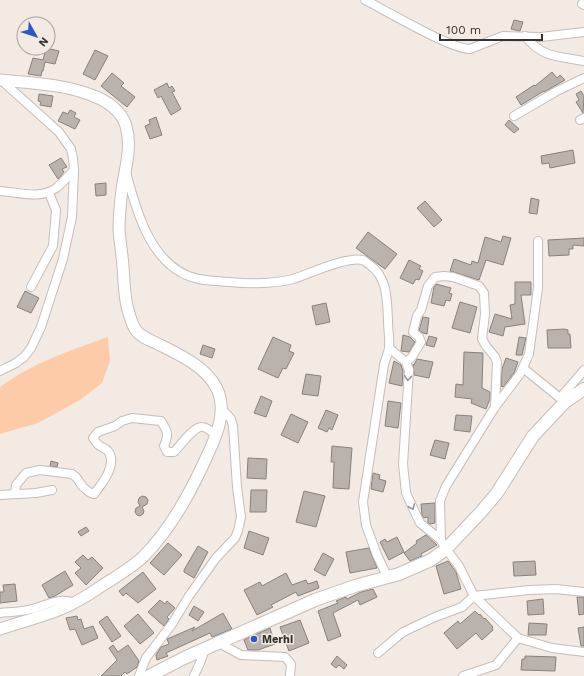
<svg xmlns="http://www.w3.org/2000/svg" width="584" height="676" font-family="'Work Sans',sans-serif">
	<rect width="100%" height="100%" fill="#f4eae4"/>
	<path fill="#fecba9" d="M108,337L110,361L102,383L80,400L38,423L0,434V387C32,363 71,350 108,337Z"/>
	<g fill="#bab2ac" stroke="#89817b">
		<polygon points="514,20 523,22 520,31 511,29"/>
		<polygon points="46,48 59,51 55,64 45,62 43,71 42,71 41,76 28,74 33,58 43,60"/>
		<polygon points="95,50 108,56 95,80 83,74"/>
		<polygon points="552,72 557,78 560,75 565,80 544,92 544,91 521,105 516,97 534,85 535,86"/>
		<polygon points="112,73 124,83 121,86 135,97 127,107 101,86"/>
		<polygon points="167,83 169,88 172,86 175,91 172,92 181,109 171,115 161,96 158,98 154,90"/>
		<polygon points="581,91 584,96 583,113 576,102 579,100 576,94"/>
		<polygon points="39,94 53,96 51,107 40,105 41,102 38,101"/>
		<polygon points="70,110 76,113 74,117 80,120 75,129 58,121 63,112 68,114"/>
		<polygon points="156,117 162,135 150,139 145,126 150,124 149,120"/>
		<polygon points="509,120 519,129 514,133 505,125"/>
		<polygon points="573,150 575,163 550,168 549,163 542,164 541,156"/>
		<polygon points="61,158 67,167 62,169 64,172 58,179 49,165"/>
		<polygon points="106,183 106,195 96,196 95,184"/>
		<polygon points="531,198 539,200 537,214 529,213"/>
		<polygon points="425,201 442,220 434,227 417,208"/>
		<polygon points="368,232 397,254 385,269 356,248"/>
		<polygon points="503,236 511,238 503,265 486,260 479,280 450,271 454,259 471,265 472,261 478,263 485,237 501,242"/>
		<polygon points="584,238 584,246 573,245 573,249 569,249 569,255 549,256 548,240"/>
		<polygon points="409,260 421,266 419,269 423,271 419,280 416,279 413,284 400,278"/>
		<polygon points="515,282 531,282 531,295 521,295 525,324 505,327 503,336 489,332 495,314 512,319 510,305 515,304"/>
		<polygon points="436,284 451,288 449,293 452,294 450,301 446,300 444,306 431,303 434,287"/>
		<polygon points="25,291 39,298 31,313 17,307"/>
		<polygon points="460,302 477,307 470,333 452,328"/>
		<polygon points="326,303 330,322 316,325 312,306"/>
		<polygon points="423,317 429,318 427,334 423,333 419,330"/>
		<polygon points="564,329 568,330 568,334 570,334 571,348 548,348 547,330"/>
		<polygon points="403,335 410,337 415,342 409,352 401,351"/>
		<polygon points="429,336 437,338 434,347 426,345"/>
		<polygon points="273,337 291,345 289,351 294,353 286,369 283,368 278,378 258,369"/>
		<polygon points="519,337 526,338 522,355 516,355"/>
		<polygon points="203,345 215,349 212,358 200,354"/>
		<polygon points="464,352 483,353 482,388 490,392 490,399 486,409 471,403 472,399 455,397 456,384 463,385"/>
		<polygon points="506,358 518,362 514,373 503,387 501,386 502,369"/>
		<polygon points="417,359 433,362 429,378 414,375 413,364 414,365"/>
		<polygon points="394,361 401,365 403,371 402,386 389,383"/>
		<polygon points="306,374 321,376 318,396 302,394"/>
		<polygon points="261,396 272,401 266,417 254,413"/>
		<polygon points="388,401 401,403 398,428 385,426"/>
		<polygon points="326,410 338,415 332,430 329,428 327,432 318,428"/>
		<polygon points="291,414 308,422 298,443 281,435"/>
		<polygon points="456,415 472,416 470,432 454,430"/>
		<polygon points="435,440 449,443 445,459 430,455"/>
		<polygon points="332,446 352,448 349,489 333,488 334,462 331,462"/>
		<polygon points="248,458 267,459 266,479 247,478"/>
		<polygon points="51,461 58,463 57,467 50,466"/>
		<polygon points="373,473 380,475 379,479 386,481 383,492 371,489"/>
		<polygon points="251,490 267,490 266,512 250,512"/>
		<polygon points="304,491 325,496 316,527 296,522"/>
		<polygon points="142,496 146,497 148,500 147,504 142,507 144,511 143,514 140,516 137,515 135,512 136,508 140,506 138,502 139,498"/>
		<polygon points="435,503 435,523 430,524 428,523 428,517 424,518 422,515 421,504"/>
		<polygon points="86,527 89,531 81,536 78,532"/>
		<polygon points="249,531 269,538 263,555 244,548"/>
		<polygon points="426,535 437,545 421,554 422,556 410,561 404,553 417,543 416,541"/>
		<polygon points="397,537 404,552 389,560 380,542 385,539 387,542"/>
		<polygon points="168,543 182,555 164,575 150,563"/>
		<polygon points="198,546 208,552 194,578 184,572 184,570"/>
		<polygon points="369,548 377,568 350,573 346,552"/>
		<polygon points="323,553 334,559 325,576 314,570"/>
		<polygon points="83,555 88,560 92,557 103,568 86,585 75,573 81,568 75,562"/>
		<polygon points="448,561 456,572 461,589 444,594 436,566"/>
		<polygon points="535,561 536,575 514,576 513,562"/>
		<polygon points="65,571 73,585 55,596 49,598 42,585"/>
		<polygon points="143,572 156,589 138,603 126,593 123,596 119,591"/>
		<polygon points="286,573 292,585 306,580 308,584 317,581 319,588 298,596 296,592 271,605 273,607 257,615 244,590 260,582 262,586"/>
		<polygon points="15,584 17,601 0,603 0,592 4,592 3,585"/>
		<polygon points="373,589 377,597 360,605 358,600 333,613 341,636 328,641 318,611 338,603 336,601 346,597 347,599 361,592"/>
		<polygon points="577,597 584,597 584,614 579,615"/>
		<polygon points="543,599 544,614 528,615 527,601"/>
		<polygon points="160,600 165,604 167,601 175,608 167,617 169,619 164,626 148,612"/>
		<polygon points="194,606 204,612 198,621 189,615"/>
		<polygon points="475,611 479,615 480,614 484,619 485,618 493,627 492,628 493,630 482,640 476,633 457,649 444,633 458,621 460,624"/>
		<polygon points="223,613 232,629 212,637 210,633 166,653 168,656 157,660 156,655 161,647 169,644 167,639 195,627 192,631"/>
		<polygon points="138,614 154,633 140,644 124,626"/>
		<polygon points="77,616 78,620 81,619 84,629 93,626 98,638 82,645 75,629 70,630 66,618"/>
		<polygon points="107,616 121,636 112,642 99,622"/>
		<polygon points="300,620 309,643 289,651 280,627"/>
		<polygon points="529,623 547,624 546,635 528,635"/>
		<polygon points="584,627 584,646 581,646 578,628"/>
		<polygon points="270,628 275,644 258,650 248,650 244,640"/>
		<polygon points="113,645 118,652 128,645 139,661 137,667 127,674 125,672 121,676 101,676 117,660 109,648"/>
		<polygon points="337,656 347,665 344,669 339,665 336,668 331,664"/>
		<polygon points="525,656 556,657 555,671 521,670 522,659 525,659"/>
	</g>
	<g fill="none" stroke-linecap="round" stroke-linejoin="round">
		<g stroke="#c7bdb8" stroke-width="10">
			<g id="minor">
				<path d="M365,0C385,10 452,50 470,49L503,36L541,37L584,32"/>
				<polyline points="582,4 584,5"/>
				<path d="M525,36C542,58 558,56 584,61"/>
				<polyline points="514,116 557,91 584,78"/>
				<polyline points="580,120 584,118"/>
				<path d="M126,172C136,211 152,270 199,279C209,281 219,281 229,282C250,284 273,284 293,279C309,274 347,256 363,260C365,261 368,264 370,265C388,278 387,301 388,321C388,330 390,339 389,348C388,354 385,360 384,365L363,502L366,525L377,555L387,576"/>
				<path d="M0,191C17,192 41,200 56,188C63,183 68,176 74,170"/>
				<polyline points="31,287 53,246 56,210 49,193"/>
				<polyline points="389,348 406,362 409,370 403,464 406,493 420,523 441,540 446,549 459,566 474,596 518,638 552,648 584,652"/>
				<polyline points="406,362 412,357 421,342 419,337 413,332 417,316 421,310 428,286 435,277 444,276 453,277 479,286 484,293 485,314 482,339 486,346 495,357 497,362 495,407"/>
				<polyline points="523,368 560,398"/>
				<polyline points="0,371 16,363 24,357 31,348 41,327 63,259 72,217 74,170 73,158 71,149 59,132 1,80"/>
				<polyline points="563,401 560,398 584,370"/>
				<path d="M15,494L16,485L26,473L40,470L72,474L76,477L83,487L89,492L94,494C102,484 118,464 108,451C106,449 102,447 100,446C97,444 95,441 93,438L98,432L115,426L122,421L132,418L161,421C168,432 169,434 164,446L167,452H174C180,446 194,426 202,427C207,427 212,432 216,435"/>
				<polyline points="0,495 36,493 52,490"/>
				<polyline points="441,540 440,501 446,486 495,407 520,374 529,354 538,288 538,241"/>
				<path d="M0,613C10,612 22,612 32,609C48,605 57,597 75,603"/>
				<polyline points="219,643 241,655 285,657 291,664 290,676"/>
				<polyline points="378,653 403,632 435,617 462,607 474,596 529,590 556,589 584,592"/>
				<polyline points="139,676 146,658 172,624 189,596 216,558 235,538 238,531 241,517 237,487 233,426 231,419 221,408"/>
				<polyline points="194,676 200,663 205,649"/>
				<polyline points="463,676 496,665 518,638"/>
			</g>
		</g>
		<g stroke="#c7bdb8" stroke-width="13">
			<path id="secondary" d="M0,80C30,83 63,84 91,95C106,100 122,111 126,126C133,150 123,174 121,198C120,208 119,220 119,230C120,242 122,254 123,266C124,279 124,293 127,306C129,314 131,322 135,329C140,337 150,340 158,344C178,354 205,366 216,387C228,409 217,435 207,456C191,492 171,529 143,557C131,568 116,577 103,585C90,594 76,603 61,609C42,617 20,622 0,629"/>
		</g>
		<g stroke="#c7bdb8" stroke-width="14">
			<polyline id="primary" points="149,676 184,658 315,600 355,586 399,574 431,560 446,549 481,512 497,493 533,436 565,402 584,389"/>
		</g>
		<use href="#minor" stroke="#fff" stroke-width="8"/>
		<use href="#secondary" stroke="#fff" stroke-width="11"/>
		<use href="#primary" stroke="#fff" stroke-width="12"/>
	</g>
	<defs><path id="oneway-chevron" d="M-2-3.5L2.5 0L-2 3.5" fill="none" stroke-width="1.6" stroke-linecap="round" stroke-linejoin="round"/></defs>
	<g stroke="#9a9897">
		<use href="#oneway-chevron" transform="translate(408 378) rotate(94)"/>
		<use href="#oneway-chevron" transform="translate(412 507) rotate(67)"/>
	</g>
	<circle fill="#2d56c5" stroke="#f4eae4" stroke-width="1.5" cx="254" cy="639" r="4"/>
	<g text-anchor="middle" stroke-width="3" stroke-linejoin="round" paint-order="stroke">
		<g font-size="11" font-weight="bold" fill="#35322f" stroke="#f4eae4" text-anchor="start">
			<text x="262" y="643">Merhi</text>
		</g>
	</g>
	<g transform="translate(36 36) rotate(129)"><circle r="19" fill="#f4eae4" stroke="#a8a09c"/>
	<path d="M0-3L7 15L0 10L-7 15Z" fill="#2d56c5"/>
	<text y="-6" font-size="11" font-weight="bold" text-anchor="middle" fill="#35322f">N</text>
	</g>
	<path d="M440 34v6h102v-6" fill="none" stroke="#35322f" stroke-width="2"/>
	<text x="446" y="34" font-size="12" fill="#35322f" stroke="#f4eae4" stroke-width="3" paint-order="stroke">100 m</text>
</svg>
